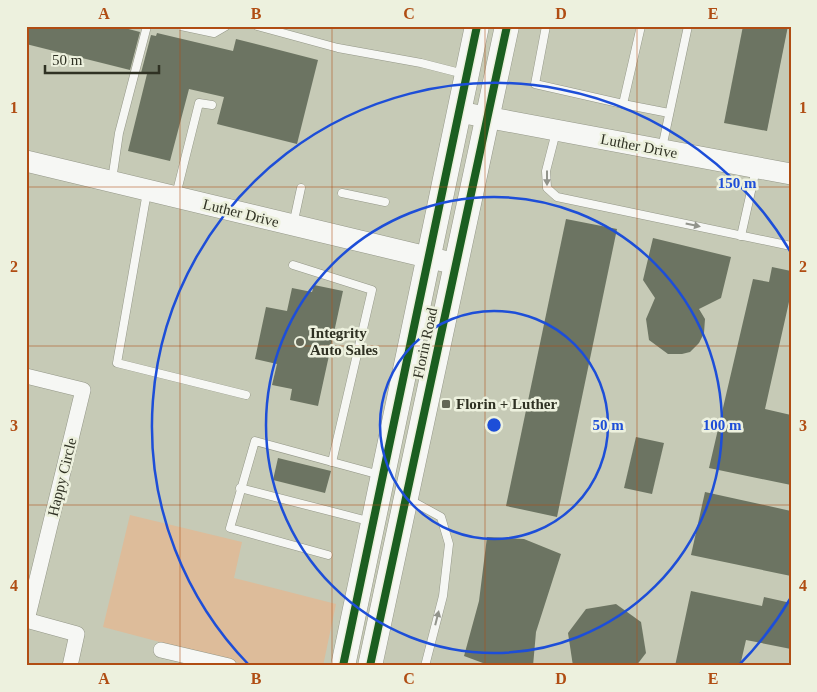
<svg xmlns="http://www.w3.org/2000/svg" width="817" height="692" font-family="'Times New Roman',serif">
	<rect width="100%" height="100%" fill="#c6cab6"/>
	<polygon fill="#ddbc9a" points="130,515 242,542 234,578 336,604 323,666 251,666 103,627"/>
	<g fill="#6c7462">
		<polygon points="26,26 117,26 140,32 130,70 26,44"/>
		<polygon points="743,26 788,26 767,131 724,123"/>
		<polygon points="157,33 233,51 236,39 318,60 297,144 217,124 224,97 189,89 170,161 128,151 147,74 141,73 151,35 156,36"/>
		<polygon points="566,219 617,229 557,517 506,506"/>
		<polygon points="653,238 731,257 721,298 699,309 705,319 704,333 699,343 690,352 682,354 668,354 649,340 646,319 655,298 643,280"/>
		<polygon points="772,267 791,271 791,293 765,409 791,415 791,485 709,468 753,279 769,282"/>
		<polygon points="314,285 343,291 318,406 290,400 292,389 272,385 277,364 255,359 266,307 287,311 292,288 312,292"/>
		<polygon points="636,437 664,443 652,494 624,488"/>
		<polygon points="278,458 331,471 325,493 273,480"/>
		<polygon points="705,492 791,511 791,576 691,555"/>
		<polygon points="487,537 524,539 561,554 536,632 533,666 491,666 464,656 479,601"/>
		<polygon points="691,591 762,606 764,597 791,603 791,649 746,640 740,666 675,666"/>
		<polygon points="616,604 641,622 646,653 636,666 573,666 568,633 586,609"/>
	</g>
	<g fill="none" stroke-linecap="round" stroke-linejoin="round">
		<g stroke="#949788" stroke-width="9">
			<g id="lane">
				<polyline points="181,26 214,33 226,26"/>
				<polyline points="257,26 338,48 421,63 464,74"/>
				<polyline points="546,26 535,84 623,104"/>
				<polyline points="641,26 623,104 669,113"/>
				<polyline points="556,132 546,171 547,188 557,197 791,246"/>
				<polyline points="662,148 688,26"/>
				<polyline points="112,180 119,133 147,26"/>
				<polyline points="147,192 117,363 246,395"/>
				<polyline points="342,193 385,202"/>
				<polyline points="176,195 199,103 212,105"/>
				<polyline points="293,225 301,188"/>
				<polyline points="741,236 756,169"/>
				<polyline points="293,265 372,290 332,462"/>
				<polyline points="240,488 372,522"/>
				<polyline points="410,500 441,517 449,544 443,596 425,666"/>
				<polyline points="328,555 230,528 255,441 380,475"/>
			</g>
		</g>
		<g stroke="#949788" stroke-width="16">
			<g id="street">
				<polyline points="26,376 83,390 27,620"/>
				<polyline points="26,620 77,634 70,666"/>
				<polyline points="161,650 229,666"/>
			</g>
		</g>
		<g stroke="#949788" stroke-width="22">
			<g id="secondary">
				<polyline points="459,112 791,174"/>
				<polyline points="26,161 456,264"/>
			</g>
		</g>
		<g stroke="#949788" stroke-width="25">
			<g id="primary">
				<polyline points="343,666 477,26"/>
				<polyline points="370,666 507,26"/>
			</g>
		</g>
		<use href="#lane" stroke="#f6f7f4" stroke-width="8"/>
		<use href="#street" stroke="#f6f7f4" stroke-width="15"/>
		<use href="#secondary" stroke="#f6f7f4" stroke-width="21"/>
		<use href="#primary" stroke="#f6f7f4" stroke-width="24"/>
		<g stroke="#edf1de" stroke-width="11">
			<g id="cycleway">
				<polyline points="343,666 477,26"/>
				<polyline points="370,666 507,26"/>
			</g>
		</g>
		<use href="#cycleway" stroke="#1b5e20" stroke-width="8"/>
	</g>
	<defs><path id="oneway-solid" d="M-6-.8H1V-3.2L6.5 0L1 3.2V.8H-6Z" transform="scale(1.25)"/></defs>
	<g fill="#92948c">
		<use href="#oneway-solid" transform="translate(547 178) rotate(90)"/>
		<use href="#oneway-solid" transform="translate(693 225) rotate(12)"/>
		<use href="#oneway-solid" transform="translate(437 618) rotate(-76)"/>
	</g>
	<path fill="none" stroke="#b04d13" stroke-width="1" stroke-opacity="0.55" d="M180,26V666M332,26V666M485,26V666M637,26V666M26,187H791M26,346H791M26,505H791"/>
	<g fill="none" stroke="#1d4ed8" stroke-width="2.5">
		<circle cx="494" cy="425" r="114"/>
		<circle cx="494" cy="425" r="228"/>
		<path d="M790 599A343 343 0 0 1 739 665M249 665A343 343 0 1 1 790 251"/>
	</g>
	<g fill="#646756" stroke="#edf1de" stroke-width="2">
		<circle cx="300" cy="342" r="5"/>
		<rect x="441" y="399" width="10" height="10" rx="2.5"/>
	</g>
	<g text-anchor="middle" stroke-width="5" stroke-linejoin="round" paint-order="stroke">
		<g font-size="15" fill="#2f3123" stroke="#edf1de">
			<text transform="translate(639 146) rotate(11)" y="5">Luther Drive</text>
			<text transform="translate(241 213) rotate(14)" y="5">Luther Drive</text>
			<text transform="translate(425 343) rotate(-78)" y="5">Florin Road</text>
			<text transform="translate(62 477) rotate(-76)" y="5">Happy Circle</text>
		</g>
		<g font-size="15" font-weight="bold" fill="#2f3123" stroke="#edf1de" text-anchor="start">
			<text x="310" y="338">Integrity<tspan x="310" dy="17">Auto Sales</tspan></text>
			<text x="456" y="409">Florin + Luther</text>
		</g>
	</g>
	<circle cx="494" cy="425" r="8" fill="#1d4ed8" stroke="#edf1de" stroke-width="2.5"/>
	<g font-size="15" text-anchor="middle" font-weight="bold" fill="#1d4ed8" stroke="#edf1de" stroke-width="5" stroke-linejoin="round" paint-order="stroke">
		<text x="737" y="188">150 m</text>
		<text x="608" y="430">50 m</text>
		<text x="722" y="430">100 m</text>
	</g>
	<rect width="817" height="692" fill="none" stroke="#edf1de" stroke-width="55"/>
	<path d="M45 65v8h114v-8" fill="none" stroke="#2f3123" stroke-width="2.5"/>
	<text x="52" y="65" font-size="15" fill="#2f3123" stroke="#edf1de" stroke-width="4" paint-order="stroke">50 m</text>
	<rect x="28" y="28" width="762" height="636" fill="none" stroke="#b04d13" stroke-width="2"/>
	<g font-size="16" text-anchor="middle" font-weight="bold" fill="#b04d13">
		<text x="104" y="19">A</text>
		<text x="256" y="19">B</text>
		<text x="409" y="19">C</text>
		<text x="561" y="19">D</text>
		<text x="713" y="19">E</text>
		<text x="14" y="113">1</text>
		<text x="803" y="113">1</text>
		<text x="14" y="272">2</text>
		<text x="803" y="272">2</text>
		<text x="14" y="431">3</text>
		<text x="803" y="431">3</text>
		<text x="14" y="591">4</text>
		<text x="803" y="591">4</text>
		<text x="104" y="684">A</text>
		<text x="256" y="684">B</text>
		<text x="409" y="684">C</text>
		<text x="561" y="684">D</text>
		<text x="713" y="684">E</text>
	</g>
</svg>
